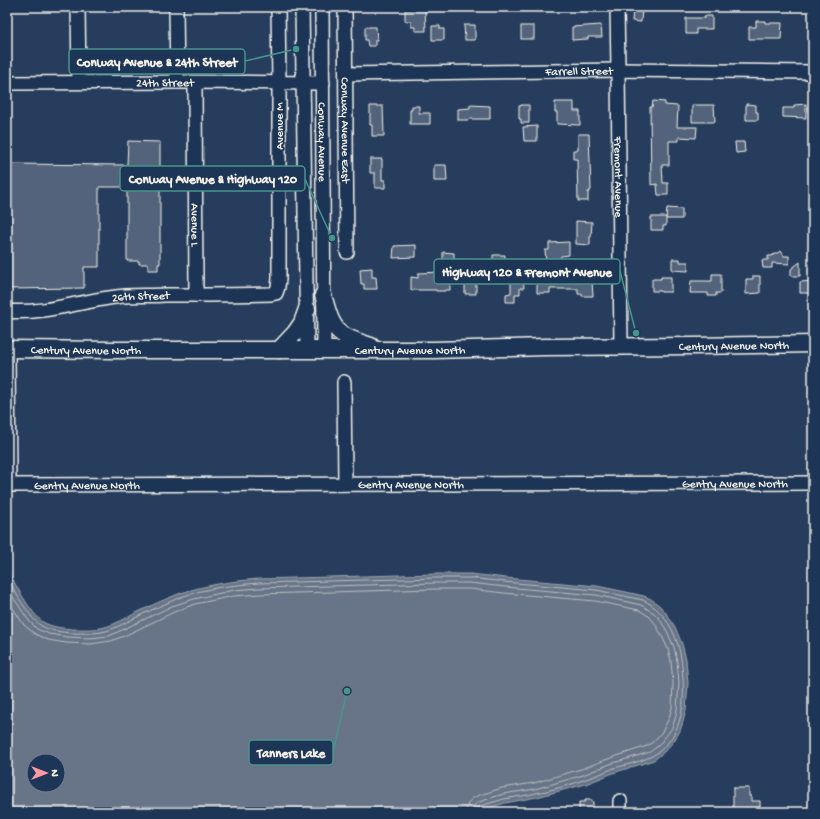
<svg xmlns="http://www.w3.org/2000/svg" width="820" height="819" font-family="'Gochi Hand',sans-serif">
	<rect width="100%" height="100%" fill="#263d5d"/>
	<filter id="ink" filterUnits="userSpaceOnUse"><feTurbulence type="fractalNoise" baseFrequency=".025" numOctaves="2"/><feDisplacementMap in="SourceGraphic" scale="8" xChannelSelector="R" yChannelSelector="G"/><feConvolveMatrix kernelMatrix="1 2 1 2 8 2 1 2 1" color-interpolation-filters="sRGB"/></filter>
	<g filter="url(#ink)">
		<path fill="#677588" stroke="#9fa7ae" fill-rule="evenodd" d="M7,569C14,582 31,614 43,622C51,627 62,628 72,629C83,629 95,630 105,627C116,624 126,618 136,613C150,606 165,599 181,593C206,585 232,581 259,579L435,574H471L506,578L597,586L626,592L644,596L651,599L660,606L666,613L675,627L682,644L686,659L688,683L686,710L683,722L680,731L674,741L664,752L654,760L613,773L586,784L537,797L505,803L475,812H7ZM34,761H58V785H34Z"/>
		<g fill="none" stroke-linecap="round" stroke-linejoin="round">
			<g stroke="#bcbfc2" stroke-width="1">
				<path d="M7,577C13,589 29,617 40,625C49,631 61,632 72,633C83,633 95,634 106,631C117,628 128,621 139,616C153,609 167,603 181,597C206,588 233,585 259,583L436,578H470L505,582L596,590L643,600C668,612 680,641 682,667C685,696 685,728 662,749C651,760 629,764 614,768C605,772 595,776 586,779C570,785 553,790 536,793C526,796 514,797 504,799C496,801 488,804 480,806L478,808L477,812"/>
				<polyline points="7,588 29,621 37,629 49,634 67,637 90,638 109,636 122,630 172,606 194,599 234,590 259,588 436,583 470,583 505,587 596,595 641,605 654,613 659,618 667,631 674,647 677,661 679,683 677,709 675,719 672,728 667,735 658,746 650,752 610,764 583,775 535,789 503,794 479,802 473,806 472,812"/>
				<polyline points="7,599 24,625 35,634 48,640 66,643 90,644 111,641 124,636 174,612 195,604 234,596 260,594 436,589 470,589 504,593 595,601 639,610 650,617 654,622 661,634 668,649 671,661 673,683 672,708 669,718 662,732 654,741 647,746 608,759 581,769 534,783 502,788 477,796 473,798 468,803 467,807 466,812"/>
			</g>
		</g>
		<g fill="#52647b" stroke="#f4f1e8">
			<polygon points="425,9 426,31 415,31 415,27 411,27 411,21 405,21 405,10"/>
			<polygon points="633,9 642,9 641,22 632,21"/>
			<polygon points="705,16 712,16 712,29 696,29 696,34 686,34 686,18 705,18"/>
			<polygon points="756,21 765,21 765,23 782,23 781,39 749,39 749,27 756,27"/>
			<polygon points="464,25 475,25 475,40 465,40"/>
			<polygon points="601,25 602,37 588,37 588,39 572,40 572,27"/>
			<polygon points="432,26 440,26 440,29 444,29 444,40 432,40"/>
			<rect x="521" y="26" width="13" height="13"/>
			<polygon points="365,27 376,27 377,40 375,40 375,46 368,46 367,40 365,40"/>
			<polygon points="653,101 665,102 665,105 678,106 677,127 697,127 696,138 679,137 679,141 669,141 669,165 662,165 663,183 668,183 668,195 658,195 657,184 651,185 650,107 652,107"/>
			<polygon points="555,102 574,102 574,111 580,111 580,125 557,124 557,112 555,112"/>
			<polygon points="746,104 756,105 756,112 758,112 758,120 746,120"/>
			<polygon points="806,104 806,118 783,117 783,108 794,108 794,105"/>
			<polygon points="470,105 490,106 490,119 468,119 468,120 458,120 458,109 470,108"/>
			<polygon points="521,105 529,105 529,123 521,123 521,119 519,119 519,106 521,106"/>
			<polygon points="692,105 714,105 715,122 692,122"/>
			<polygon points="370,106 383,106 384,136 372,136 372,125 370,125"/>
			<polygon points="412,106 419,106 419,113 430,113 430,124 410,124 410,110 412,110"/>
			<polygon points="537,126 537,141 524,141 523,127"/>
			<polygon points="578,134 589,134 591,190 590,190 590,192 588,192 588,201 578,201 577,159 573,159 573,150 578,150"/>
			<polygon points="128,141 160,142 160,264 158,264 158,270 148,270 148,264 139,264 139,261 127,261 127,187 99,187 99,267 84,267 84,288 7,289 7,164 127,165"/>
			<polygon points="735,142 744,142 745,152 736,153"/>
			<polygon points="370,159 382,159 382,180 385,180 385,188 375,188 375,173 370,173"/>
			<polygon points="434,165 446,165 447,181 434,181"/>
			<polygon points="667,208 682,209 682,219 666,219"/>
			<polygon points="651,217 666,217 666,226 663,226 663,230 651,230"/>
			<polygon points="576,221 592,222 591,237 590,237 590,245 576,244"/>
			<polygon points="569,242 569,255 561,256 560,262 546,262 545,250 549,250 549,243"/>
			<polygon points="416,245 416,257 393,258 394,246"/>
			<polygon points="781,251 784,256 789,256 789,264 772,263 772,268 763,268 762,260 768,260 768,256 771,256"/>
			<polygon points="443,252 454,253 454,260 471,260 471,281 476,281 476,294 465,294 465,282 450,282 450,290 445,290 445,291 436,291 436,290 411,290 411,277 418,278 418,273 443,272"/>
			<polygon points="493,255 505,255 504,270 495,270 495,268 493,268"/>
			<polygon points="672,259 680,259 680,262 688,262 688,271 672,270"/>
			<polygon points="800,262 800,276 791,276 791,269"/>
			<polygon points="372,268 372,277 376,277 377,289 364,289 364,284 361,284 360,269"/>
			<polygon points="712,274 721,274 721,293 716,293 716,296 708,296 708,293 690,293 691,281 712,281"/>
			<polygon points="546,275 546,278 550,278 550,280 572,280 572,281 592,281 593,296 582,296 582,294 578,294 578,289 550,289 550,293 537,293 537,276"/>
			<polygon points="523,276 524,288 520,288 520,294 515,294 515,302 506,302 506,294 511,293 511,277"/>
			<polygon points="753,276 760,276 760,293 746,294 746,279 753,279"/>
			<polygon points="661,277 671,277 671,292 661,292 661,291 652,291 652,279 661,279"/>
			<polygon points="813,281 813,293 800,293 800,282"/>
			<polygon points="733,788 749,788 749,796 751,796 751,801 760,801 760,812 733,812"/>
			<polygon points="585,800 592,800 592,802 593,802 593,812 579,812 579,802 585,802"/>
		</g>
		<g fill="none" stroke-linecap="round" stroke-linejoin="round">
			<g stroke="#f4f1e8" stroke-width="16">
				<g id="minor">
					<polyline points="78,7 79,82"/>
					<polyline points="176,7 177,82"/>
					<polyline points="302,7 307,350"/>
					<path id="s1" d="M322,7L324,350"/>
					<path id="s2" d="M345,7L347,252"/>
					<path id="s3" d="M617,7L618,70L621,347"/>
					<path id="s4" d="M346,74L618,70L813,72"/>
					<path id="s5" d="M7,83L177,82L323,83"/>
					<path id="s6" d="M195,83L196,295"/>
					<path id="s7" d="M7,311C47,315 85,299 125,296C138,295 151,296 165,295C200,295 236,295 271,294L276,293L278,287L279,279V83L278,7"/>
					<path id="s8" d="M8,349L9,485L813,483"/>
					<polyline points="344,382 345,484"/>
					<polyline points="620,812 620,801"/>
				</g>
			</g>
			<g stroke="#f4f1e8" stroke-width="19">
				<g id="major">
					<path d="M323,295C327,308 330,326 342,334C350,340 362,343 371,346"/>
					<path id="s9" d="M7,349L115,350H434L545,347L694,346L813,344"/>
					<polyline points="279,350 295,333 302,323 307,309"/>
				</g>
			</g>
			<use href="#minor" stroke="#1d3557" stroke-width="13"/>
			<use href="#major" stroke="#1d3557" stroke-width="16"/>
		</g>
	</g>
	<g text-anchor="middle" stroke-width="3.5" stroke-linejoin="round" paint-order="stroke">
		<g font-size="12" fill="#f4f1e8" stroke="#1d3557">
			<text dy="4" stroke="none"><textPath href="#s4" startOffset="233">Farrell Street</textPath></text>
			<text dy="4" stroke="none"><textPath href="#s5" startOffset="158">24th Street</textPath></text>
			<text transform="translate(279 126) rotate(-90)" y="4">Avenue M</text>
			<text dy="4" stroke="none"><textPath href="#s2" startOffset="123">Conway Avenue East</textPath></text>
			<text dy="4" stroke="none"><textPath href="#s1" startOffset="135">Conway Avenue</textPath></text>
			<text dy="4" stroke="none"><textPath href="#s3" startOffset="170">Fremont Avenue</textPath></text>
			<text dy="4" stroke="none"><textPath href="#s6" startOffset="142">Avenue L</textPath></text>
			<text dy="4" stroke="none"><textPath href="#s7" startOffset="135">26th Street</textPath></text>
			<text dy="4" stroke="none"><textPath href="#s9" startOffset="727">Century Avenue North</textPath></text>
			<text dy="4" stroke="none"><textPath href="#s9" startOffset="403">Century Avenue North</textPath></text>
			<text dy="4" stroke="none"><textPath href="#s9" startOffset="79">Century Avenue North</textPath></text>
			<text dy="4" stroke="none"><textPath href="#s8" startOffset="862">Gentry Avenue North</textPath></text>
			<text dy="4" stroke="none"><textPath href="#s8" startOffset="538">Gentry Avenue North</textPath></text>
			<text dy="4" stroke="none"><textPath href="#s8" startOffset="214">Gentry Avenue North</textPath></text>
		</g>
	</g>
	<path fill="none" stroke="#48958c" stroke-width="1.5" d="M296 49L245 61M332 238L305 179M636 333L620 271M347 691L333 752"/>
	<g fill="#48958c" stroke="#1d3557" stroke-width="1.5">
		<circle cx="296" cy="49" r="4"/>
		<circle cx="332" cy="238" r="4"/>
		<circle cx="636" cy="333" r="4"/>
		<circle cx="347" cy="691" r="4"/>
	</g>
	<g fill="#1d3557" stroke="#48958c" stroke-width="1.5">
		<rect x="69" y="49" width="176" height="25" rx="4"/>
		<rect x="120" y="166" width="185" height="25" rx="4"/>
		<rect x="434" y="259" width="186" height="25" rx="4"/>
		<rect x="249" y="740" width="84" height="25" rx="4"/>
	</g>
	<g font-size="13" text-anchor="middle" font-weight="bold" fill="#f4f1e8">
		<text x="157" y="66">Conway Avenue &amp; 24th Street</text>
		<text x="213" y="183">Conway Avenue &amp; Highway 120</text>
		<text x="527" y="276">Highway 120 &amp; Fremont Avenue</text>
		<text x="291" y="757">Tanners Lake</text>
	</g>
	<rect width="820" height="819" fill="none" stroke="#1d3557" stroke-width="24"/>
	<rect x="12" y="12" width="796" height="795" fill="none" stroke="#f4f1e8" stroke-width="1.5" filter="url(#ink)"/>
	<g transform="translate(46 773) rotate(90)"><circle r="19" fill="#1d3557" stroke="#738091"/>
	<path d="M0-3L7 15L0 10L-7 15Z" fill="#ff9aa2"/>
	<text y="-6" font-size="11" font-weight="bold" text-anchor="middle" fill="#f4f1e8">N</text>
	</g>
</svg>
